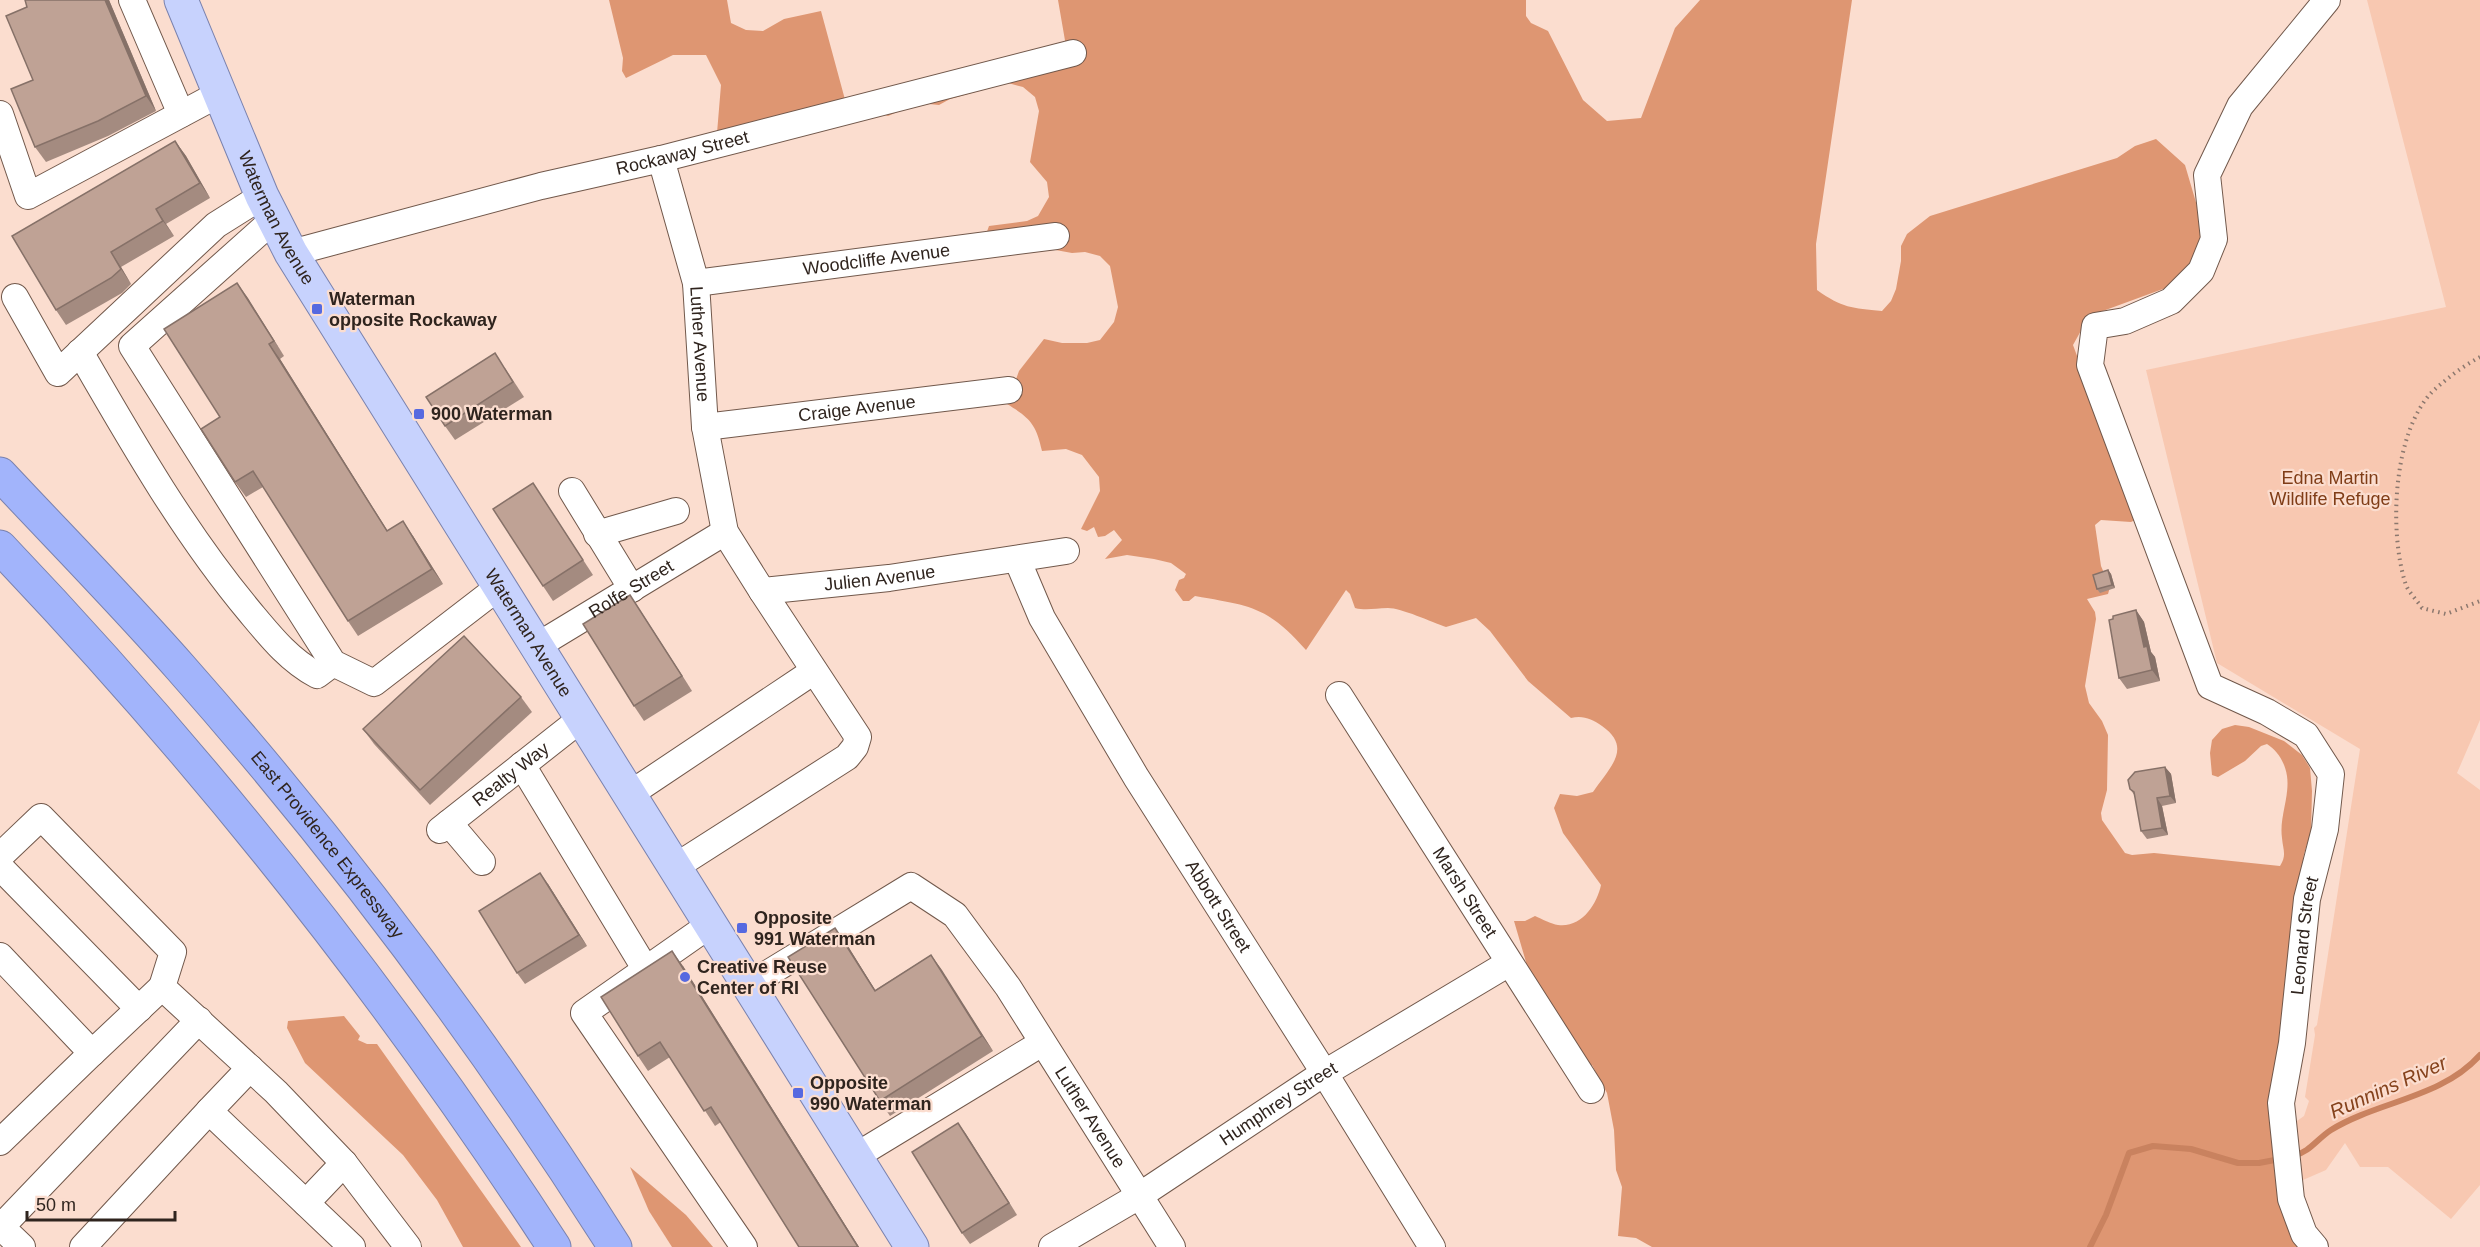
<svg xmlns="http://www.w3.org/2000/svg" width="2480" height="1247" font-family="Helvetica,sans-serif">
	<rect width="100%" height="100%" fill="#fbddcf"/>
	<polygon fill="#f8c8b1" points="2367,0 2480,0 2480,720 2457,773 2480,790 2480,1185 2451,1219 2388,1167 2360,1167 2345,1143 2326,1170 2303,1180 2274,1185 2266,1143 2304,1116 2309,1101 2305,1097 2315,1035 2314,1028 2317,1025 2360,749 2217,663 2146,370 2446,307"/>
	<g fill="#de9672">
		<polygon points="609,0 727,0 731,23 746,30 763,31 784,19 821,11 847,107 717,133 721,85 706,55 673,55 626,78 622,71 623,58"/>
		<path d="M1058,0H1526V16L1531,23L1548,31L1583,100L1607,121L1641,118L1675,28L1700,0H1852L1816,244L1817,290C1842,308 1852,308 1882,311L1891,301L1896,289L1901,261V246L1907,234L1930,216L2117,158L2135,146L2156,139L2185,165L2207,240L2203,254L2171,286L2092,315L2083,327L2073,345L2137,519L2131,522L2101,520L2095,525L2101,566L2110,587L2108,594L2087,599L2095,612L2096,619L2085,686L2089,703L2102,721L2108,735L2107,790L2101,813L2102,820L2125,853L2132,855L2154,853L2280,866C2287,855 2283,850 2282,838C2279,818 2290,796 2287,776C2285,763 2278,751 2267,744L2261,746L2245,761L2218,777L2212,775L2210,753L2212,740L2222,729L2235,725L2249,727L2284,741L2302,755L2310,768L2312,791L2311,831L2304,854L2299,888L2279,1077L2309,1247H1652L1636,1238L1618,1236L1622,1187L1616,1170L1614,1130L1607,1093L1592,1065L1579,1068L1515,965L1526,962L1514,921H1525L1535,916C1542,919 1551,924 1558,925C1582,928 1597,904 1601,885L1563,833L1554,808L1560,794L1577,796L1593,792C1610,767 1633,748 1602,726C1592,719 1583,715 1571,718L1528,681L1490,631L1476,618L1446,627C1432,622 1401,608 1388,608C1375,608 1367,611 1355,608L1350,594L1346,590L1306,650C1267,606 1251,606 1195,596L1189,601H1183L1175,590L1179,580L1184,578L1186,574L1171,563L1154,559L1127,555L1105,559L1122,540L1114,530L1105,536L1098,537L1094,527L1087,531L1081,529L1100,491L1099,477L1082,455L1066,449L1042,451C1036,424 1030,418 1007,404L1019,371L1044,339L1062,343H1087L1100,340L1114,322L1118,307L1110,266L1100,256L1085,252L1072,253L985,237L989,226L1027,221L1038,216L1049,197L1047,182L1030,162L1039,111L1035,97L1023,87L1008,83L950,99L939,105L929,104L902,110L888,116L879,113L1067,52Z"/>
		<polygon points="344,1016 360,1036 358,1040 367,1044 377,1044 521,1247 463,1247 437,1200 403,1155 305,1063 287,1028 288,1021"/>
		<polygon points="630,1167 686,1215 713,1247 672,1247 649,1211"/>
	</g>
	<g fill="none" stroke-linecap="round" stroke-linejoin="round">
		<g stroke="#c9825f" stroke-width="6">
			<path d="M2293,1156C2310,1152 2317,1139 2331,1130C2378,1101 2442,1098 2480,1055"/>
			<polyline points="2090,1247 2106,1215 2129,1153 2153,1146 2191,1149 2238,1163 2259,1163 2280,1159"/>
		</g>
		<g stroke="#71584b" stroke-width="28">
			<g id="minor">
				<polyline points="132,0 181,114"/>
				<polyline points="0,114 28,196 219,94"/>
				<path id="s1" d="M661,159L696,283L705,427L725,532L762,591L889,578L1066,551"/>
				<polyline points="273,220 132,346 333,663 374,683 500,586"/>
				<path id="s2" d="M291,253L541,186L661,159L1073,53"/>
				<path id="s3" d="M696,283L1056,236"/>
				<polyline points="15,297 58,373 216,225 262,196"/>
				<path d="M80,352C132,442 184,533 250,612C270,636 289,660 317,675L333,663"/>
				<path id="s4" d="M705,427L1009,390"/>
				<polyline points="572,491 632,589"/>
				<polyline points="597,534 676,511"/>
				<path id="s5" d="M1017,559L1042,618L1136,777L1325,1074L1432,1247"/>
				<path id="s6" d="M537,646L725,532"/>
				<path id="s7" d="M1339,695L1591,1090"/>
				<polyline points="522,765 646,970"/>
				<polyline points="630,794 814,671"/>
				<polyline points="449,823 482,862"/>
				<path id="s8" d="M440,830L582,718"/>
				<polyline points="0,856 41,817 173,952 162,987 276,1092 344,1163 408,1247"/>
				<polyline points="0,867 139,1009"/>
				<polyline points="675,867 847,757 855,747 858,737 762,591"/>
				<polyline points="711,924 584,1013 744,1247"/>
				<polyline points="0,956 92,1053 162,987"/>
				<path id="s9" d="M749,985L911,886L955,915L1008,987L1172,1247"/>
				<polyline points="250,1068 209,1111 352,1247"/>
				<polyline points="0,1142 92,1053"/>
				<polyline points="856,1156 1042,1043"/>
				<polyline points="306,1203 344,1163"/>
				<polyline points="0,1226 22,1247"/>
				<polyline points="1,1227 199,1020"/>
				<polyline points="83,1247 209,1111"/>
				<path id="s10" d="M1052,1247L1139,1196L1318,1077L1509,963"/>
				<path id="s11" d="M2315,1247L2304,1234L2291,1199L2281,1103L2292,1043L2307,899L2325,829L2331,774L2306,735L2267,712L2210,686L2090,365L2095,326L2125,321L2171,301L2201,271L2214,239L2207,175L2240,106L2327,0"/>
			</g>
		</g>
		<g stroke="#7a82ae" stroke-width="35">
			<g id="major">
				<path id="s12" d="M181,0L262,196L291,253L912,1247"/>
			</g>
		</g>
		<g stroke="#7a82ae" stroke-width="35">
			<g id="highway">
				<path id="s13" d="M0,474C60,538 122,601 180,667C340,848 486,1043 615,1247"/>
				<path d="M0,547C206,763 391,996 554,1247"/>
			</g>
		</g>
		<path stroke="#8c786e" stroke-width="4" stroke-dasharray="1.5 4.5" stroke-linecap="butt" d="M2480,357C2463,366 2446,379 2432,392C2393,433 2389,530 2405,582C2407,591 2417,600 2422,608L2446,614L2480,601"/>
		<use href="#minor" stroke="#fff" stroke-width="26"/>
		<use href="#major" stroke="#c7d2fd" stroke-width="33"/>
		<use href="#highway" stroke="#a2b4fb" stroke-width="33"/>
	</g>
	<g fill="#a48b80">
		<polygon points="109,0 156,111 108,136 46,162 35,147 33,80"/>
		<polygon points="175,141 186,156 210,198 166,224 174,236 121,267 131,284 122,293 66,325 56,310"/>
		<polygon points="237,283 284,356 280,359 387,531 413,536 443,584 358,636 348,621 263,487 246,497 235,482"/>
		<polygon points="505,368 524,397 455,440 445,426"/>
		<polygon points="533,483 593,575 553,601 543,586"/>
		<polygon points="2108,570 2111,574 2115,588 2100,593 2097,589"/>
		<polygon points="630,595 692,691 644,721 634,706"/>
		<polygon points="2136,610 2144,622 2151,652 2155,657 2160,681 2127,689 2119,678 2113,619"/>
		<polygon points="521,697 532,712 430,805 374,744 363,729"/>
		<polygon points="2165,767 2171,774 2176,803 2162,806 2168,835 2147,839 2141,831 2135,796 2130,789"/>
		<polygon points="548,884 587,946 525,984 517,973"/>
		<polygon points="846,943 875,990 931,955 993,1051 890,1116 880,1101"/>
		<polygon points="683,966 859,1247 799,1247 721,1122 715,1126 670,1057 648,1071 638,1056"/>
		<polygon points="958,1123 1017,1215 970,1244 962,1233"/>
	</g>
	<g fill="#867168">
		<polygon points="105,0 109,0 156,111 146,96"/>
		<polygon points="175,141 186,156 210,198 200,183"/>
		<polygon points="156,209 174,236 163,221"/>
		<polygon points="111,252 121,267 131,284 121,269"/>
		<polygon points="237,283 248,298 284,356 274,341"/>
		<polygon points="269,344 280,359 397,546 387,531"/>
		<polygon points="403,521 413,536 443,584 432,569"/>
		<polygon points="2108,570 2111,574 2115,588 2112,585"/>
		<polygon points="630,595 640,610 692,691 682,676"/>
		<polygon points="2136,610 2144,622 2151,652 2155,657 2160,681 2152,670 2144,647"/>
		<polygon points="2165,767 2171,774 2176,803 2170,796"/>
		<polygon points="2157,798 2162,806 2168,835 2162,828"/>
		<polygon points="540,873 548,884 587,946 579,935"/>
		<polygon points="835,928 846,943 885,1006 875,991"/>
		<polygon points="672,951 683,966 859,1247 858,1247"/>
		<polygon points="931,955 942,970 993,1051 982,1036"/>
		<polygon points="958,1123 966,1134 1017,1215 1009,1203"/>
	</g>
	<g fill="#bfa295" stroke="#867168" stroke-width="1.5">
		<polygon points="25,0 105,0 146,96 98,121 35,147 11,89 33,80 6,16 27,7"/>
		<polygon points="175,141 200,183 156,209 163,221 111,252 121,269 111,278 56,310 12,236"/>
		<polygon points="237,283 274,341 269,344 387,531 403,521 432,569 348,621 253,471 235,482 201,429 220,417 164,329"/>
		<polygon points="495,353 513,382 445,426 426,397"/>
		<polygon points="533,483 583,560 543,586 493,509"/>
		<polygon points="2108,570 2112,585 2097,589 2093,575"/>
		<polygon points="630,595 682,676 634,706 583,624"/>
		<polygon points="2136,610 2144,647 2147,646 2152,670 2119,678 2109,620 2113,619 2113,616"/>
		<polygon points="464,636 521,697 420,790 363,729"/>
		<polygon points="2165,767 2170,796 2157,798 2162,828 2141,831 2134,792 2130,789 2128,780 2135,772"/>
		<polygon points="540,873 579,935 517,973 479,911"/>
		<polygon points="835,928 875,991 931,955 982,1036 880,1101 788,957"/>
		<polygon points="672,951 858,1247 799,1247 711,1107 704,1111 660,1042 638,1056 601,997"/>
		<polygon points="958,1123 1009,1203 962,1233 912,1152"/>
	</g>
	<g fill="#5669e0" stroke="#fbddcf" stroke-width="2">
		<rect x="311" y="303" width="12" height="12" rx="3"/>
		<rect x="413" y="408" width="12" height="12" rx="3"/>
		<rect x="736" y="922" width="12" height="12" rx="3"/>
		<circle cx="685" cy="977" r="6"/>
		<rect x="792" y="1087" width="12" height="12" rx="3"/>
	</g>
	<g text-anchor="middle" stroke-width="4.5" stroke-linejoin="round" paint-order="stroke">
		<g font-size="18" fill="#2f241e" stroke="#fbddcf">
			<text dy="6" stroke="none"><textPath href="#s2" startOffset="404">Rockaway Street</textPath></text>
			<text dy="6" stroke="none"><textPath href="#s12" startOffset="238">Waterman Avenue</textPath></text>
			<text dy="6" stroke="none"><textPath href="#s3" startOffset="182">Woodcliffe Avenue</textPath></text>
			<text dy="6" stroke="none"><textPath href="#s1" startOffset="190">Luther Avenue</textPath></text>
			<text dy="6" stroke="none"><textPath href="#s4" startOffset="153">Craige Avenue</textPath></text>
			<text dy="6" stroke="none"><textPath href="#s1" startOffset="568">Julien Avenue</textPath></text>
			<text dy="6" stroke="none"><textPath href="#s6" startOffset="110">Rolfe Street</textPath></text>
			<text dy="6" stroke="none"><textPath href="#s12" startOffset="724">Waterman Avenue</textPath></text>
			<text dy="6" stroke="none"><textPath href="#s8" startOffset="90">Realty Way</textPath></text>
			<text dy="6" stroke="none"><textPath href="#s13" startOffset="495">East Providence Expressway</textPath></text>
			<text dy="6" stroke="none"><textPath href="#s7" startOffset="234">Marsh Street</textPath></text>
			<text dy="6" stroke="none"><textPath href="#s5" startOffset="402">Abbott Street</textPath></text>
			<text dy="6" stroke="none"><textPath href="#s11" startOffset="320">Leonard Street</textPath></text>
			<text dy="6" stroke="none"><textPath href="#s10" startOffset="268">Humphrey Street</textPath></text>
			<text dy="6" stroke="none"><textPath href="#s9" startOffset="486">Luther Avenue</textPath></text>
		</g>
		<g font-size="18" font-weight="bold" fill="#2f241e" stroke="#fbddcf" text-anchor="start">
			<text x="329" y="305">Waterman<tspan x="329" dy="21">opposite Rockaway</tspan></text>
			<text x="431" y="420">900 Waterman</text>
			<text x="754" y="924">Opposite<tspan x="754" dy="21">991 Waterman</tspan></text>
			<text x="697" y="973">Creative Reuse<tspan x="697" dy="21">Center of RI</tspan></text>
			<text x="810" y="1089">Opposite<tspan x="810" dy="21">990 Waterman</tspan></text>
		</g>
		<g font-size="18" fill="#803d17" stroke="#fbddcf">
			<text x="2330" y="484">Edna Martin<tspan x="2330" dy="21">Wildlife Refuge</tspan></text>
		</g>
		<g font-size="20" font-style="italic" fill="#85421c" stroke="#fbddcf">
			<text transform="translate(2388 1087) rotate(-24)" y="7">Runnins River</text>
		</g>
	</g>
	<path d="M27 1211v9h148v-9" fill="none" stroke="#2f241e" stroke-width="3"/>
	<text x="36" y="1211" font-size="18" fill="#2f241e" stroke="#fbddcf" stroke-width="4.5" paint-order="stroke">50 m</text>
</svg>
